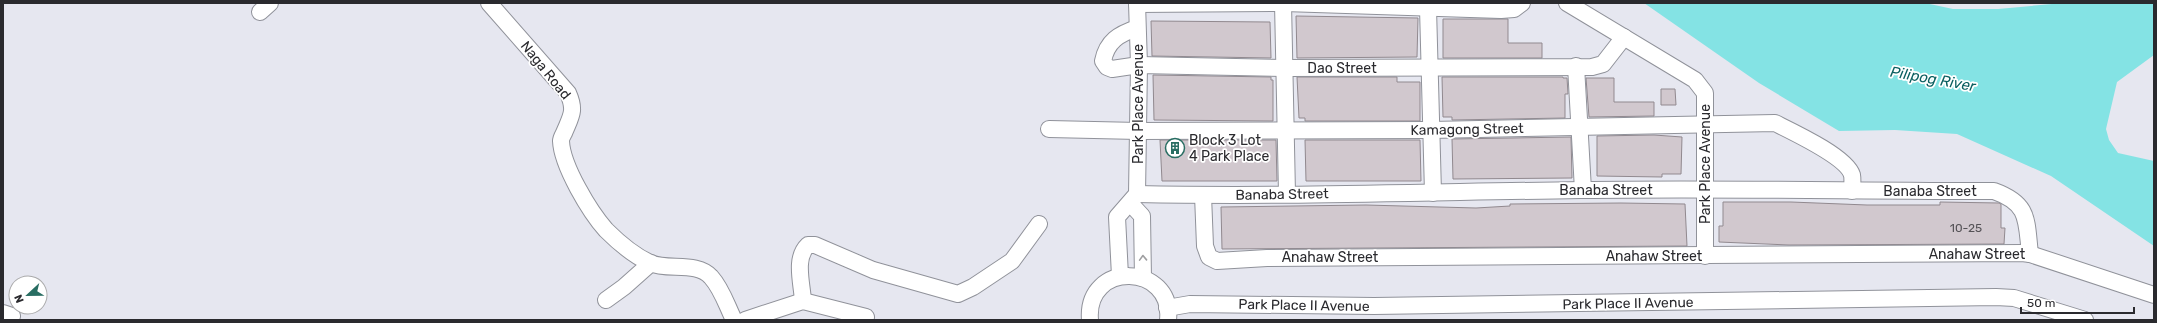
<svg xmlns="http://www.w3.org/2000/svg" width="2157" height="323" font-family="Rubik,sans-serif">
	<rect width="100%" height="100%" fill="#e6e7f0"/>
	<polygon fill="#84e3e4" points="1644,3 1925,3 1953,9 1998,9 2063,3 2154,3 2154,55 2117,82 2106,129 2109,140 2118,153 2154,161 2154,246 2051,176 1957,134 1895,130 1839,131 1759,83"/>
	<g fill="#d1c8ce" stroke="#91898f">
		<polygon points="1296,16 1418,18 1417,57 1297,58"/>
		<polygon points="1443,19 1508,19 1508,43 1542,43 1542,58 1443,58"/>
		<polygon points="1151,21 1270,22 1271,58 1152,56"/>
		<polygon points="1153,75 1271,77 1271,80 1273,80 1273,121 1154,120"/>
		<polygon points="1297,77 1397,77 1397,82 1420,82 1420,121 1305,121 1305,118 1299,118"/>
		<polygon points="1442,77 1563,77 1563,78 1567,78 1568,94 1565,94 1565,118 1452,120 1452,117 1443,117"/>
		<polygon points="1586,78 1614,78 1614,102 1654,102 1654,116 1589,117"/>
		<polygon points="1661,89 1675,89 1676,105 1661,105"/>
		<polygon points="1654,135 1682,137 1681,174 1662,174 1662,177 1597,176 1597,136"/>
		<polygon points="1571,137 1572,178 1453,179 1452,139"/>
		<polygon points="1160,140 1276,140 1277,181 1162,181"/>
		<polygon points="1305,140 1420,140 1421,181 1306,181"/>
		<polygon points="1723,202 1791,202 1867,205 1940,205 1940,202 1999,203 2001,204 2001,228 2005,228 2004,244 1789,245 1719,242 1719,226 1723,226"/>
		<polygon points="1621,203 1685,204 1687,246 1222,249 1221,207 1366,205 1476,208 1510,206 1510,204"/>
	</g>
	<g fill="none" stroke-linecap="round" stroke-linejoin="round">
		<g stroke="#90929a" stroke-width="18">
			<g id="minor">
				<path d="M489,3L568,93C576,111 571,116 564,133C563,135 561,138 561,141C562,166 590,212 606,230C618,242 635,256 650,263C668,271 697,261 711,277C722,289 727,306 734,320"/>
				<polyline points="1283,3 1287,194"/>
				<polyline points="1284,3 1501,10 1514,9 1522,3"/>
				<polyline points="1567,3 1695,80 1705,93 1705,256"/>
				<polyline points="1137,4 1279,3"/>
				<polyline points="1428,8 1433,193"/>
				<polyline points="260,12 270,3"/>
				<path d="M1137,28C1119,34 1107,41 1103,61L1107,67L1112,69L1139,65L1285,68L1592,67L1603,64L1624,37"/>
				<polyline points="1576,66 1583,190"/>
				<path d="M1049,129L1139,131L1431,130L1775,123C1793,132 1847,157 1852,175C1853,180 1852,186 1852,191"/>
				<path d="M1137,194C1285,197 1433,192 1581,190C1719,188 1857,191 1994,191C2030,204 2026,220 2030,254"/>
				<polyline points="1203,195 1205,246 1209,257 1217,261 1267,258 2022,253 2030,254 2154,295"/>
				<polyline points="1130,203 1142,216 1143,278"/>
				<polyline points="1120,276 1117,217 1137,194 1139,65 1137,3"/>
				<polyline points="606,300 624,287 651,263"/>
				<path d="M803,301C802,283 794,258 808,245H815L873,270L958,294L973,287L1012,261L1039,224"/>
				<polyline points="1167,308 1190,304 1374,306 1996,297 2014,298 2085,320"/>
				<polyline points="3,313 12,316"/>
				<polyline points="745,320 803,301 866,317"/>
				<path d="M1090,320C1085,260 1174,263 1168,320"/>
			</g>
		</g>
		<use href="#minor" stroke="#fff" stroke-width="16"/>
	</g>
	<defs><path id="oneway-chevron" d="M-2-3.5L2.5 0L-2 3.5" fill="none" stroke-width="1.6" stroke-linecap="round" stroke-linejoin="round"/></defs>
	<use stroke="#9f9fa1" href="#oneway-chevron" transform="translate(1143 258) rotate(-92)"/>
	<defs>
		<g id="building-ring" transform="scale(1)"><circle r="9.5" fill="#fff" stroke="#286d62" stroke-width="1.5"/><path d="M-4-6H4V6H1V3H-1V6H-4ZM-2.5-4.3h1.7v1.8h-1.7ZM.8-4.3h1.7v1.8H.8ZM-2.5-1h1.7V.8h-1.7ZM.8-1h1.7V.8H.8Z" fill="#286d62"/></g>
	</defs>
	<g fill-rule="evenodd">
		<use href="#building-ring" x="1175" y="148"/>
	</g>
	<g text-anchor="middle" stroke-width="3.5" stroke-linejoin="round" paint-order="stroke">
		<g font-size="12" fill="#545256">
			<text x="1966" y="232">10-25</text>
		</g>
		<g font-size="14" fill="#2a2a2e" stroke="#fff">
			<text x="1342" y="73">Dao Street</text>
			<text transform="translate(546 70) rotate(51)" y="5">Naga Road</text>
			<text transform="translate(1138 104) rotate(-90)" y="5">Park Place Avenue</text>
			<text transform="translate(1467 129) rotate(-1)" y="5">Kamagong Street</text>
			<text transform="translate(1705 164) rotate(-90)" y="5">Park Place Avenue</text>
			<text x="1606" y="195">Banaba Street</text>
			<text x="1930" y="196">Banaba Street</text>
			<text transform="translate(1282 194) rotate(-1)" y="5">Banaba Street</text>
			<text x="1977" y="259">Anahaw Street</text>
			<text x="1654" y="261">Anahaw Street</text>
			<text x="1330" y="262">Anahaw Street</text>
			<text transform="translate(1628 303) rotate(-1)" y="5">Park Place II Avenue</text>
			<text transform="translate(1304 305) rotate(1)" y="5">Park Place II Avenue</text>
		</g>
		<g font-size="14" fill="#2a2a2e" stroke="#fff" text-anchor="start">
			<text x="1189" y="145">Block 3 Lot<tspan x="1189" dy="16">4 Park Place</tspan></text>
		</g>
		<g font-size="15" font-style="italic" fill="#0b6061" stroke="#fff">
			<text transform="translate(1933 79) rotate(10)" y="5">Pilipog River</text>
		</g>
	</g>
	<rect width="2157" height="323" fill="none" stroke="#2a2a2e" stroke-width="8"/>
	<g transform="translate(28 295) rotate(248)"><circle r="19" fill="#ffffff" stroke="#aaaaab"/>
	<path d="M0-3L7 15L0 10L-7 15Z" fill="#286d62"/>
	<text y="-6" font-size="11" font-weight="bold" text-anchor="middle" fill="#2a2a2e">N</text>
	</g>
	<path d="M2021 307v6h113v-6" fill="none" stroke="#2a2a2e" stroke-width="2"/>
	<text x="2027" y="307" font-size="12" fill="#2a2a2e" stroke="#ffffff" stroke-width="3" paint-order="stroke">50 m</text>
</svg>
